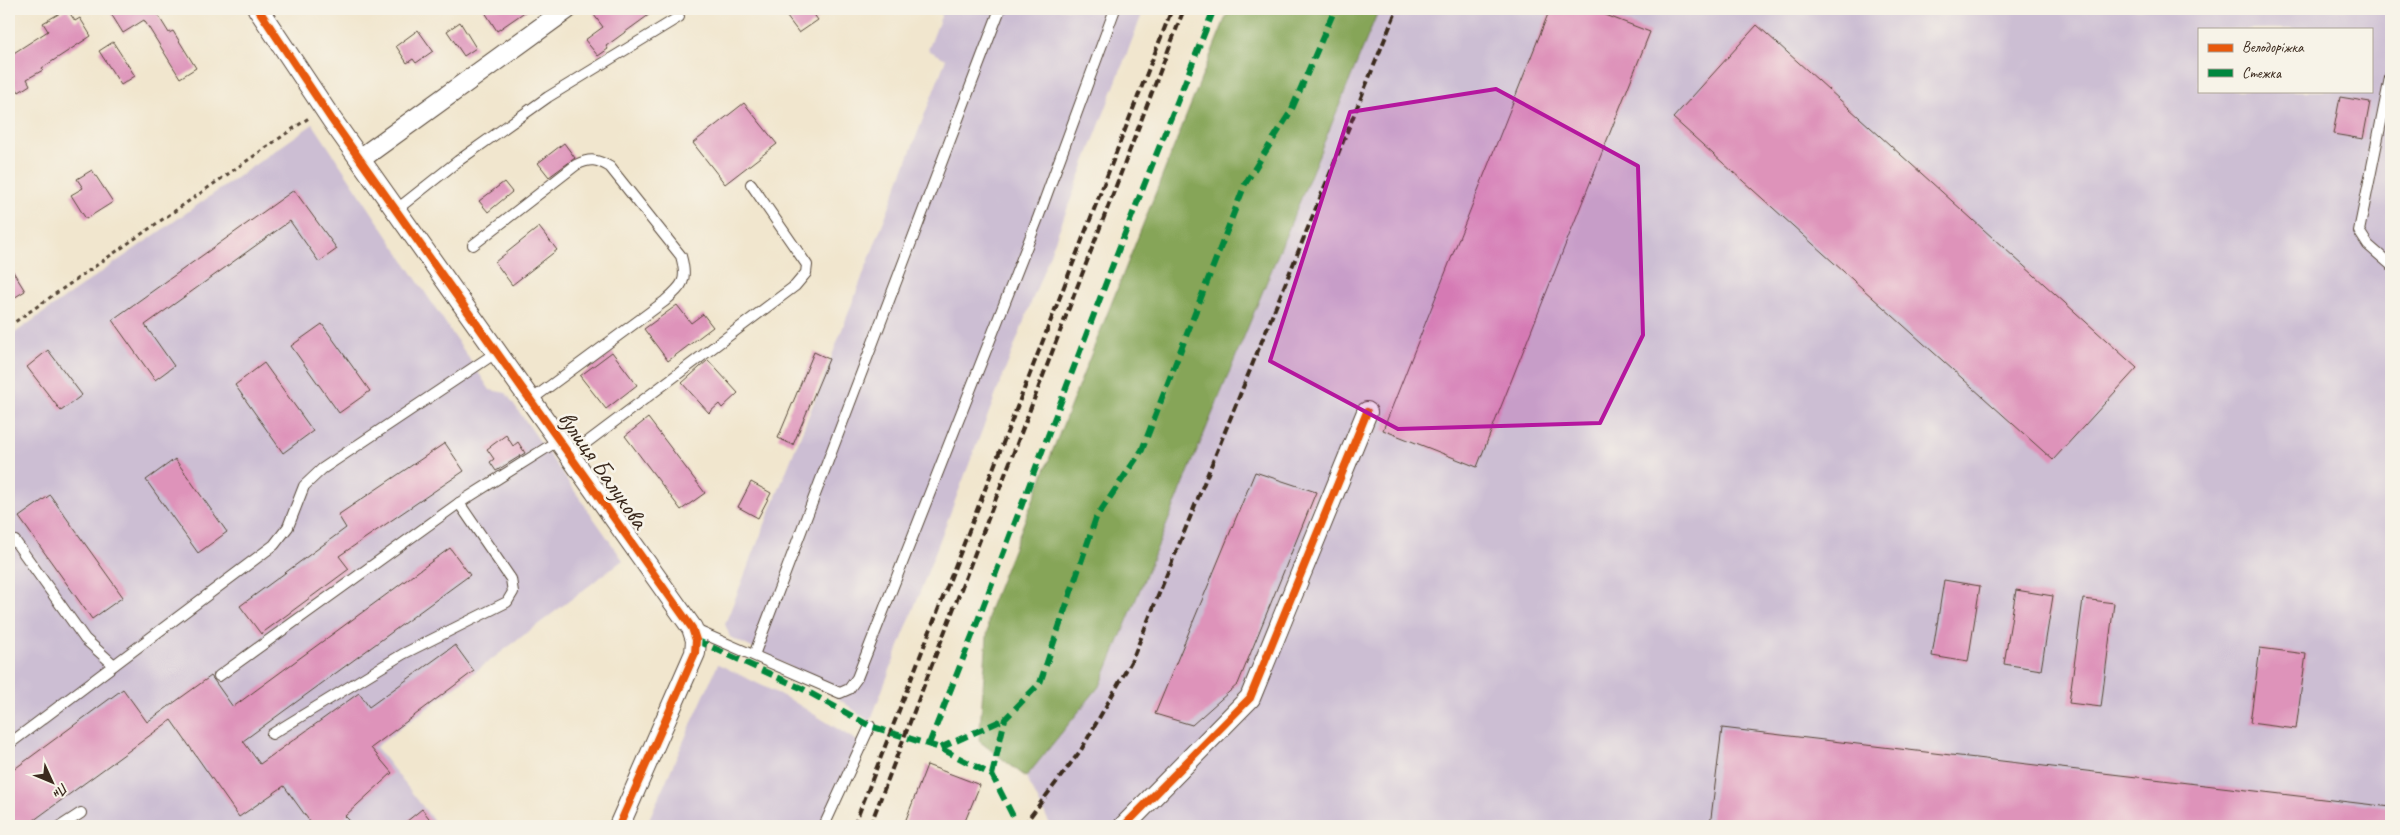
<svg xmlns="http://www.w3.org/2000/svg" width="2400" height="835" font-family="Caveat,sans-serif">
	<rect width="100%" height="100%" fill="#f7f3e8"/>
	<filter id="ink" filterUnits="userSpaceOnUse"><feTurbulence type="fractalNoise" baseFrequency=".02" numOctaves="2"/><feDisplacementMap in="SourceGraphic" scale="10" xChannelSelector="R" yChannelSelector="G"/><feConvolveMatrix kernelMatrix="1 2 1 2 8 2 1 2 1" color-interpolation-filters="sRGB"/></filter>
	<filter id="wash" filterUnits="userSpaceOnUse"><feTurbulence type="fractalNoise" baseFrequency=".0096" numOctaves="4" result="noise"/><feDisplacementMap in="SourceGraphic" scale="20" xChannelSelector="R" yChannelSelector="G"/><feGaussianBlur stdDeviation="1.12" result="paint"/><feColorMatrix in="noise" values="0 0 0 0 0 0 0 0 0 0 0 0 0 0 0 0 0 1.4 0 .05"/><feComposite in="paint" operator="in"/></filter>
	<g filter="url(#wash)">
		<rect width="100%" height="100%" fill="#f1e6ce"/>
		<g fill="#ccbed3" fill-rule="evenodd">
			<polygon points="944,9 1144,9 870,722 808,676 730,637 725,624 818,392 946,59 928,50"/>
			<path d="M1379,9H2391V826H1051L1026,777L1101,684ZM2199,29H2371V91H2199Z"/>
			<polygon points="313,124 490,390 506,393 623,560 376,747 438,826 9,826 9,337"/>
			<polygon points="718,664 791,700 862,744 822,826 646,826"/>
		</g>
		<polygon fill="#86a558" stroke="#60683b" points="1229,9 1379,9 1101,684 1026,777 979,741 989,610"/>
		<g id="blocks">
			<g fill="#de93ba">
				<polygon points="67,9 75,21 80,18 91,36 42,68 43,70 27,79 30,85 19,92 9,77 9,56 48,31 43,23"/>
				<polygon points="108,9 161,9 156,12 169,33 173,31 196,68 180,78 144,20 123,33"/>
				<polygon points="483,9 529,9 497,31"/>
				<polygon points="603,9 657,9 606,46 608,49 598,56 585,40 603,27 594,15"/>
				<polygon points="781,9 810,9 818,20 799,33"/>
				<polygon points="1550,9 1590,9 1650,32 1477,467 1383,430"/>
				<polygon points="460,22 476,48 464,56 447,31"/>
				<polygon points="1757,25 2137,368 2053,460 1673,118"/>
				<polygon points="418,30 433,51 416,63 413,59 407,63 396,46"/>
				<polygon points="113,42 135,76 121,85 99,51"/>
				<polygon points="2340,97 2370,102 2363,139 2333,134"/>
				<polygon points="744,103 777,144 725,184 693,143"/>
				<polygon points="564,143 575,158 549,177 538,163"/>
				<polygon points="92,170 113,202 86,219 71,195 83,188 77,179"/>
				<polygon points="504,182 512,192 488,212 479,201"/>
				<polygon points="294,190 337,249 319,262 290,221 145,325 174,366 155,380 112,320"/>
				<polygon points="539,227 557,250 512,285 495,262"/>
				<polygon points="9,265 25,291 9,301"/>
				<polygon points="677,305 691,323 703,314 713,327 668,361 644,329"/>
				<polygon points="322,324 370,391 339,413 291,346"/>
				<polygon points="48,350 82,395 61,411 27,367"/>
				<polygon points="612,352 637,385 606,409 580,376"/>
				<polygon points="814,352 829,359 793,445 778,438"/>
				<polygon points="708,360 738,393 722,408 719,404 709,413 682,383"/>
				<polygon points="264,363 313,431 283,453 235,385"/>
				<polygon points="648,418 705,493 681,510 625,436"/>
				<polygon points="506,435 513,446 518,442 525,453 496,471 490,462 494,459 487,449"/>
				<polygon points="445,443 464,471 339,556 349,569 261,634 240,606 346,528 338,515"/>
				<polygon points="175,459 227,532 198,553 146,480"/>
				<polygon points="1255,472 1316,492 1238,684 1192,725 1155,714"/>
				<polygon points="751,482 771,493 758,518 738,507"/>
				<polygon points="50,495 123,597 92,619 19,517"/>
				<polygon points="450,548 470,575 243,741 260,764 359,693 369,707 455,645 474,671 371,748 392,773 345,816 355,826 313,826 284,786 239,817 171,720 26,826 9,826 9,773 123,689 147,722 211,676 233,707"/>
				<polygon points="1944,580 1980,586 1968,662 1932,656"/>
				<polygon points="2016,590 2053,596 2041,670 2004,664"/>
				<polygon points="2083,599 2114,603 2101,707 2069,703"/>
				<polygon points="2260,648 2306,654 2296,729 2250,723"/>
				<polygon points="1722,728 2391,807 2391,826 1710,826"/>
				<polygon points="927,765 980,785 963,826 916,826 905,822"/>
				<polygon points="422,809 435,826 401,826"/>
			</g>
		</g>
	</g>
	<g filter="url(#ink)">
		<use href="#blocks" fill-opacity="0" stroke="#564638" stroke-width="1"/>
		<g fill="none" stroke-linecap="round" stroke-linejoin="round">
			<g stroke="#564638" stroke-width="12">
				<g id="service">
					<polyline points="2391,73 2359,231 2368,245 2391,265"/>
					<polyline points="396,210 458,161 548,97 679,17"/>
					<path d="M473,245L576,165C590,158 597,159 610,167L681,256C688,281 683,285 665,301L531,400"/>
					<polyline points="570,455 795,286 806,273 807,265 751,184"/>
					<polyline points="9,539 15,541 85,639 114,665"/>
					<polyline points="693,629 840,693 849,689 857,678 1038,218 1115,9"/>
					<polyline points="754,655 1000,9"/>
					<polyline points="219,676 459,503 559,440"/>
					<polyline points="272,734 403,654 507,602 513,592 511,579 459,503"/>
					<polyline points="9,744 274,545 288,527 304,486 322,469 497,352"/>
					<polyline points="61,826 81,813"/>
					<polyline points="824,826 870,726"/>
				</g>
			</g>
			<g stroke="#564638" stroke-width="22">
				<g id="minor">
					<polyline points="258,9 332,120 692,628 696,640 695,653 619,826"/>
					<polyline points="360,159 567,9"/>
					<polyline points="1124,826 1250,698 1367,412"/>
				</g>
			</g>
			<polyline stroke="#564638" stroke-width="3" stroke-dasharray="4 4" stroke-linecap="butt" points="9,326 310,117"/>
			<use href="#service" stroke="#fff" stroke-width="10"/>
			<use href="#minor" stroke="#fff" stroke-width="20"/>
			<g stroke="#3b2a1e" stroke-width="4" stroke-dasharray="8 4" stroke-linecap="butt">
				<polyline points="854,826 1172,9"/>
				<polyline points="870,826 1184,9"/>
				<polyline points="1023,826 1081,750 1132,660 1397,9"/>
			</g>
			<g stroke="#00873e" stroke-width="6" stroke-dasharray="12 6" stroke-linecap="butt">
				<polyline points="696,640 801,688 870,726 940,748 992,775 1018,826"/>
				<polyline points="929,744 972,636 1118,251 1214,9"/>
				<polyline points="940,748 1005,719"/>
				<polyline points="992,775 1005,719 1040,683 1096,518 1142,450 1245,184 1291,111 1335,9"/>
			</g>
			<g stroke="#f7f3e8" stroke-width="11">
				<g id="cycleway">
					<polyline points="258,9 332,120 692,628 696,640 695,653 619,826"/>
					<polyline points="1124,826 1250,698 1367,412"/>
				</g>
			</g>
			<use href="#cycleway" stroke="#e8590c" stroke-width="8"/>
		</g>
	</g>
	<path fill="#b5179e" fill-opacity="0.2" stroke="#b5179e" stroke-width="4" stroke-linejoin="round" d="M1496,89L1638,166L1643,335L1600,423L1398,429L1270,361L1350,112Z"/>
	<g text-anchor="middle" stroke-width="5" stroke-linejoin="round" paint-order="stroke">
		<g font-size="25" fill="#3b2a1e" stroke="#f7f3e8">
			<text transform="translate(604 469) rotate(55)" y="9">вулиця Балукова</text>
		</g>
	</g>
	<rect width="2400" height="835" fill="none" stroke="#f7f3e8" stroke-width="30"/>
	<rect x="2198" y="28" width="175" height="65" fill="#f7f3e8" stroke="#aca397"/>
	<rect x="2208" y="44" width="25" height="8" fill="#e8590c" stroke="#aca397"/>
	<text x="2242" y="52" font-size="15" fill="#3b2a1e">Велодоріжка</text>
	<rect x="2208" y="69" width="25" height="8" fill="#00873e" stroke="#aca397"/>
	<text x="2242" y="78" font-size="15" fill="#3b2a1e">Стежка</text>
	<g transform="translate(52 782) rotate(134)" stroke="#f7f3e8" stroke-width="4" paint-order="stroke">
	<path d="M0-4L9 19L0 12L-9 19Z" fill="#3b2a1e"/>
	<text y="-8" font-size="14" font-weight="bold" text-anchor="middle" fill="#3b2a1e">Пн</text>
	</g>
</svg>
